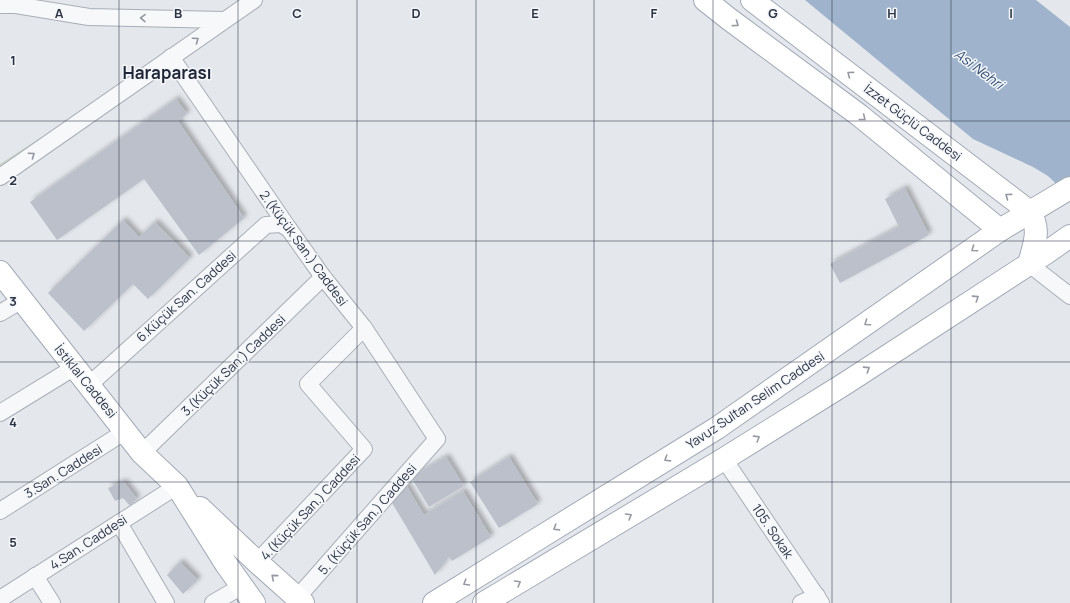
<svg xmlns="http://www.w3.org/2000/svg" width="1070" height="603" font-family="Manrope,sans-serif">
	<defs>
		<filter id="shadow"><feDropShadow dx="3.5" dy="-3.5" stdDeviation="2" flood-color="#0004"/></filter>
	</defs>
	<rect width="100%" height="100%" fill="#e4e7ec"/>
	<polygon fill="#c9d6c5" points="78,121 0,176 0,164 51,131"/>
	<polygon fill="#9fb4cc" points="805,0 1036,0 1070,27 1070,197 1048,176 1033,167 973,139"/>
	<g fill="#bbc0ca" filter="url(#shadow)">
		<polygon points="176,99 187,114 178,121 244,218 199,255 144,179 57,240 30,202"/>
		<polygon points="905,188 929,235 840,283 830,264 899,227 885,199"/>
		<polygon points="123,220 139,237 155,222 190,258 148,299 133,284 84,331 48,293"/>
		<polygon points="446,457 464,486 429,507 411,477"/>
		<polygon points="509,457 538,504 499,528 470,482"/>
		<polygon points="124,482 137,499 130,506 123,498 115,501 108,488"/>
		<polygon points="406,485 424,515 463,491 491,537 452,561 449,557 435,575 388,496"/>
		<polygon points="180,562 198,580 183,594 167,575"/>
	</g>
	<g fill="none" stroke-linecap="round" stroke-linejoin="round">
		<g stroke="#a9aeb7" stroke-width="18">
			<g id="minor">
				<polyline points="0,5 16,5 89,17 224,20"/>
				<polyline points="171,57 289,229 323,277 364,328 437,439 297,598"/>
				<polyline points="0,177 254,0"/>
				<polyline points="1029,264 1070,296"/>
				<polyline points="0,313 22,300"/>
				<polyline points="89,385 266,225 281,224 289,229"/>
				<polyline points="0,413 75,367"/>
				<polyline points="142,453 323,277"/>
				<polyline points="724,459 821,603"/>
				<polyline points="0,511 126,431"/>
				<polyline points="119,523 166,603"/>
				<polyline points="257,562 364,449 308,384 364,328"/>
				<polyline points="35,576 52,603"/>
				<polyline points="0,599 177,486"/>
				<polyline points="213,603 237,589"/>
				<polyline points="801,603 817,596"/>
			</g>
		</g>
		<g stroke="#a3abb8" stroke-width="24">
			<g id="primary">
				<polyline points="705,0 729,19 859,115 1000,230"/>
				<path d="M752,0L1030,212C1041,231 1034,244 1029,264"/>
				<polyline points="0,272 142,453 177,486 226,564 254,603"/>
				<polyline points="200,508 257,562 303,603"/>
				<polyline points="434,603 717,428 1000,230 1070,188"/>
				<polyline points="484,603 724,459 846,383 1046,253 1070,236"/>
			</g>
		</g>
		<use href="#minor" stroke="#f7f8fa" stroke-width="16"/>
		<use href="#primary" stroke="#fff" stroke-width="22"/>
	</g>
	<defs><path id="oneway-chevron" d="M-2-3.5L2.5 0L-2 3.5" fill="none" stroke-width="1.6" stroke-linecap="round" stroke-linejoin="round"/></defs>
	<g stroke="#9196a0">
		<use href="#oneway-chevron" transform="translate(143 18) rotate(-179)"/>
		<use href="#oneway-chevron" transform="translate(196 40) rotate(-35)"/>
		<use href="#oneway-chevron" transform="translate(32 155) rotate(-35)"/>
	</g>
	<g stroke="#959aa2">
		<use href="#oneway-chevron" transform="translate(736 24) rotate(36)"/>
		<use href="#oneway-chevron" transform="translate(850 74) rotate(-143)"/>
		<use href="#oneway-chevron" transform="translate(863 118) rotate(39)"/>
		<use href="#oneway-chevron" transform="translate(1008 196) rotate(-143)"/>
		<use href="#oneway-chevron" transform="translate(974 249) rotate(145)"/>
		<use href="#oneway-chevron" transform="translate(976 298) rotate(-33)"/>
		<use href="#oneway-chevron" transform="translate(867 323) rotate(145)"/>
		<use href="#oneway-chevron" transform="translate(867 369) rotate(-33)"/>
		<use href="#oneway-chevron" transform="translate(757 438) rotate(-32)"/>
		<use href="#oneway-chevron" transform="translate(667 459) rotate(148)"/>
		<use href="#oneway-chevron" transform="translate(629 516) rotate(-31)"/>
		<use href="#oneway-chevron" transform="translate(556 528) rotate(148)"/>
		<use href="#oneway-chevron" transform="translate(274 577) rotate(-139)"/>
		<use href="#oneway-chevron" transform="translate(466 583) rotate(149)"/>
		<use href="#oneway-chevron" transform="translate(518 583) rotate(-31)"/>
	</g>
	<path fill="none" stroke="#2b3445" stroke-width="1" stroke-opacity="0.55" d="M119,0V603M238,0V603M357,0V603M476,0V603M594,0V603M713,0V603M832,0V603M951,0V603M0,121H1070M0,241H1070M0,362H1070M0,482H1070"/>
	<g text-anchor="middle" stroke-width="3" stroke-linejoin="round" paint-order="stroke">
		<g font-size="13" fill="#2b3445" stroke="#f4f6f9">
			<text transform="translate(913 122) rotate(37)" y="5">İzzet Güçlü Caddesi</text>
			<text transform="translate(304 248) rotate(54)" y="5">2.(Küçük San.) Caddesi</text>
			<text transform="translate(186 296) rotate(-42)" y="5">6.Küçük San. Caddesi</text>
			<text transform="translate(233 365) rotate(-44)" y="5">3.(Küçük San.) Caddesi</text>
			<text transform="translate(86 381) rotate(51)" y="5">İstiklal Caddesi</text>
			<text transform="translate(755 400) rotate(-34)" y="5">Yavuz Sultan Selim Caddesi</text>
			<text transform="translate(63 471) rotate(-32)" y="5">3.San. Caddesi</text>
			<text transform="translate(310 507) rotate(-47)" y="5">4.(Küçük San.) Caddesi</text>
			<text transform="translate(367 519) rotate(-49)" y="5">5. (Küçük San.) Caddesi</text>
			<text transform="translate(773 531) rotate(56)" y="5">105. Sokak</text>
			<text transform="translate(88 542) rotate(-33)" y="5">4.San. Caddesi</text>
		</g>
		<g font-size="14" font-style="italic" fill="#34527a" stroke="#f4f6f9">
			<text transform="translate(979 69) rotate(37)" y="5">Asi Nehri</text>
		</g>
		<g font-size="17" font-weight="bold" fill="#1d2536" stroke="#f4f6f9">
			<text x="167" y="79">Haraparası</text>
		</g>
	</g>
	<g font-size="13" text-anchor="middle" font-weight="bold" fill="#2b3445" stroke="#f4f6f9" stroke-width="3" stroke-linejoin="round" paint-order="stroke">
		<text x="59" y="18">A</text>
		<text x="178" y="18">B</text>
		<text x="297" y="18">C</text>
		<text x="416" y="18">D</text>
		<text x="535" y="18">E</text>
		<text x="654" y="18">F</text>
		<text x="773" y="18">G</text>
		<text x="892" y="18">H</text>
		<text x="1011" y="18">I</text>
		<text x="13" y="65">1</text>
		<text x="13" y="185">2</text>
		<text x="13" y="306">3</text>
		<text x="13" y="427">4</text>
		<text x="13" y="547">5</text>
	</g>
</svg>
